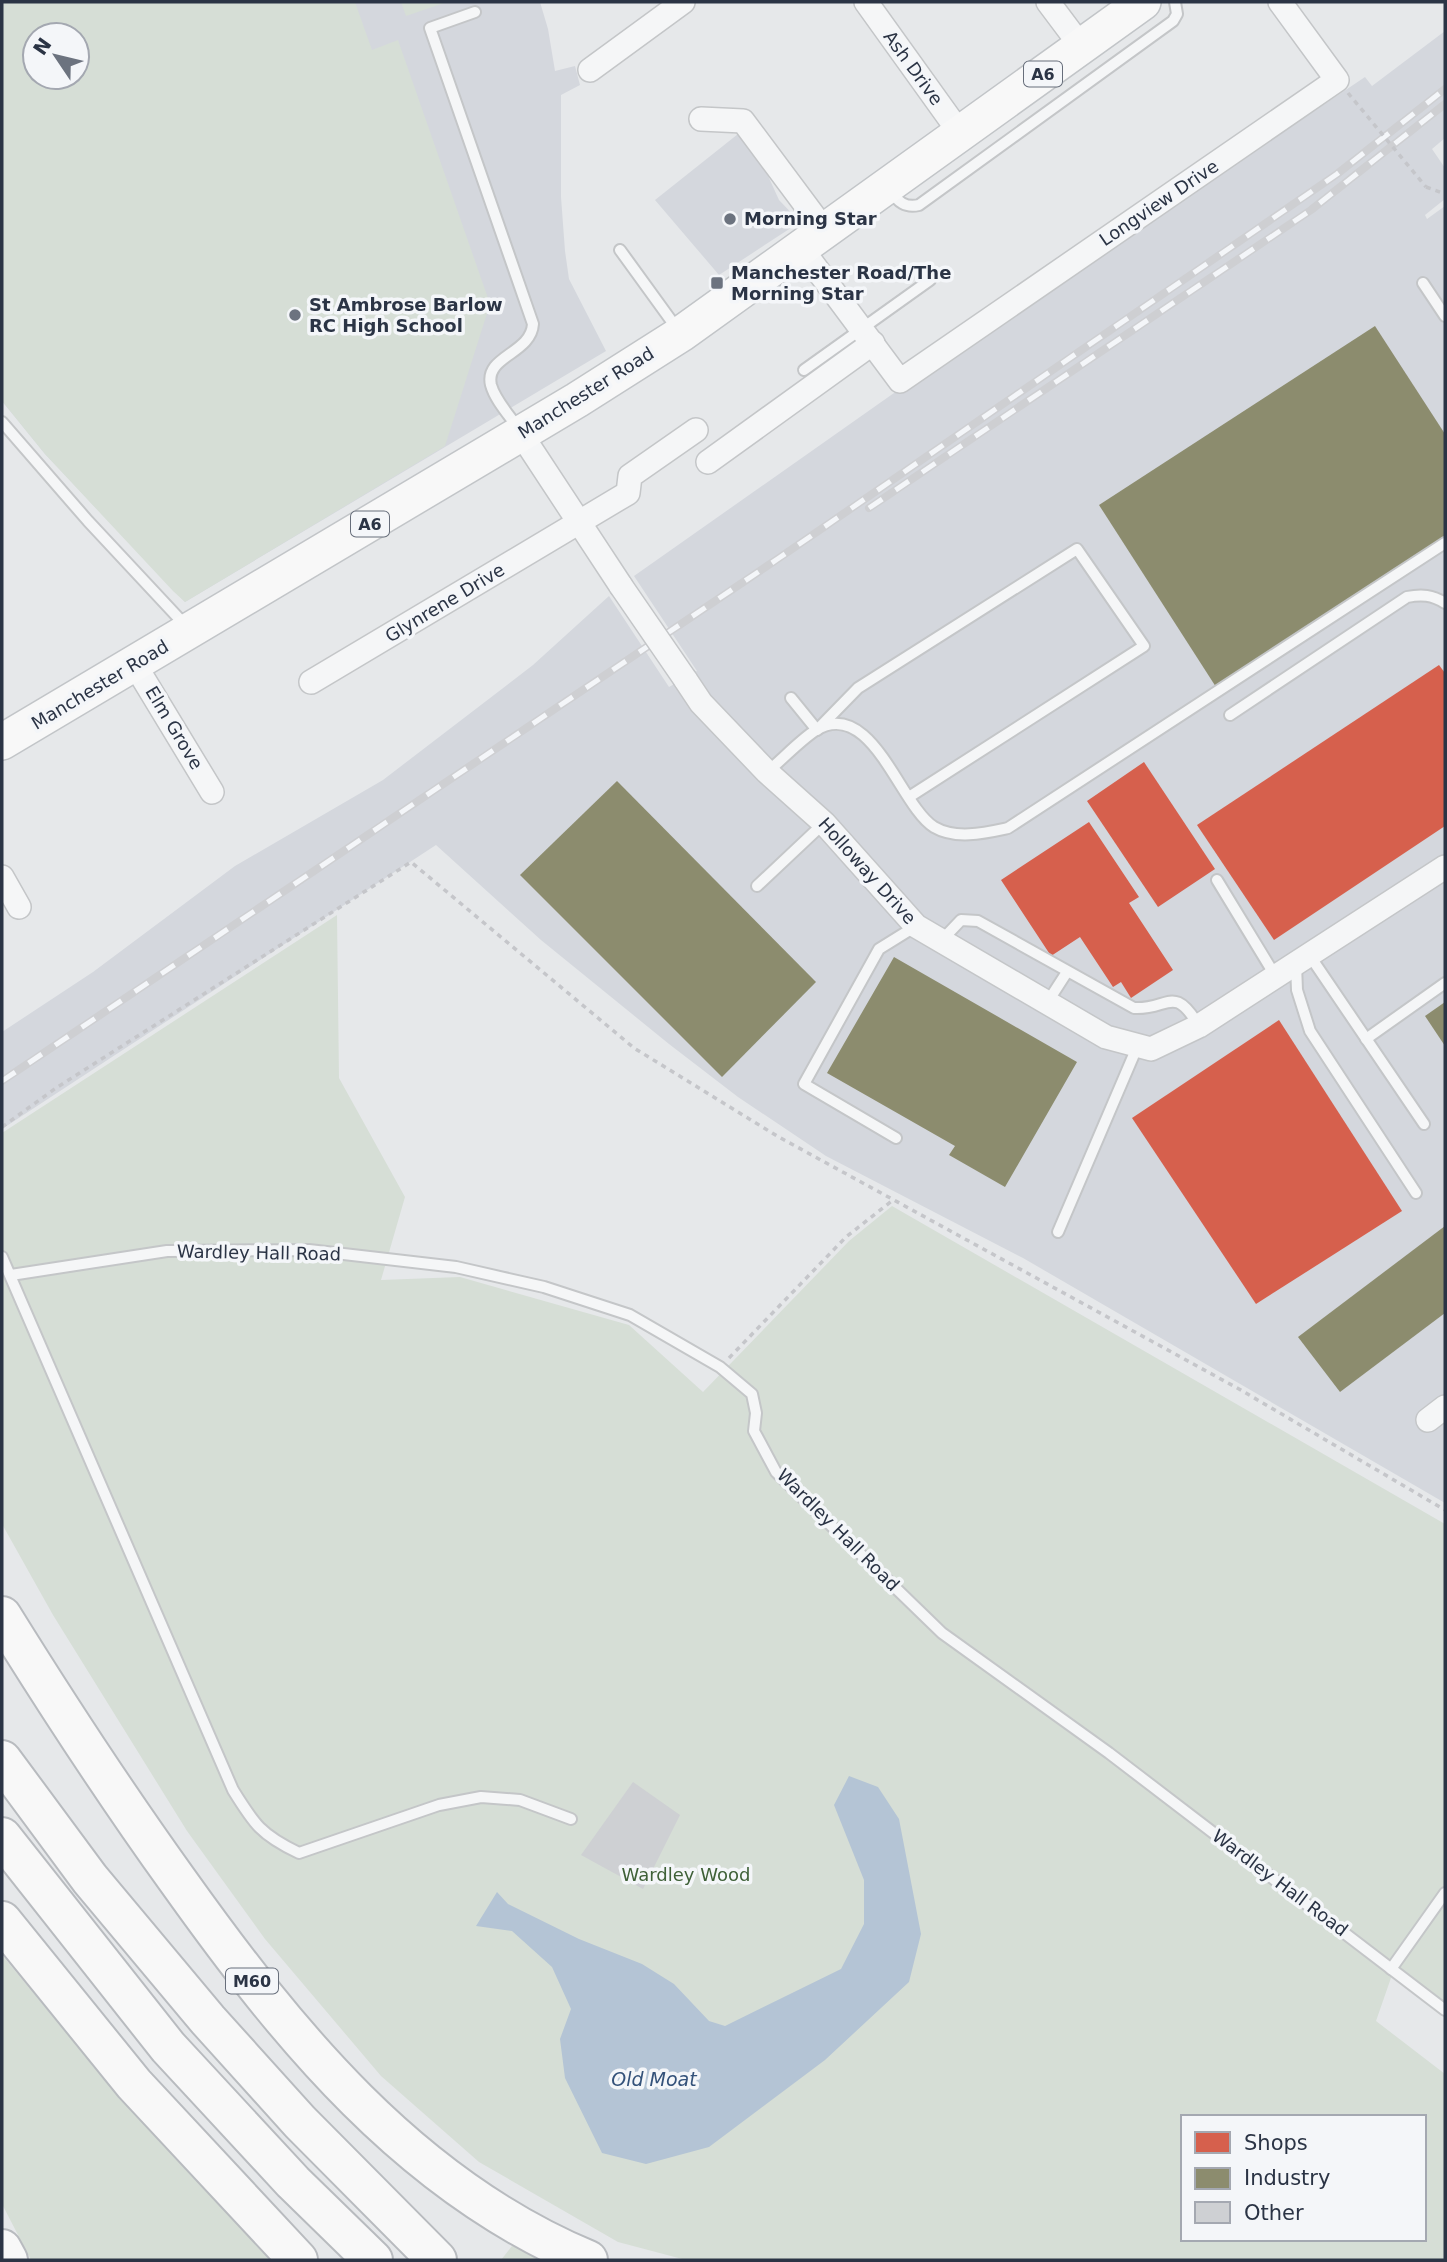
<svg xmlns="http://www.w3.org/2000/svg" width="1447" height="2262" font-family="'DejaVu Sans',sans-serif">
	<rect width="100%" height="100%" fill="#e6e8ea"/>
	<g fill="#d4d7dd" fill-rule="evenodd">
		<path d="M2,2H540L548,29L555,71L575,66L580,85L561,95V197L565,251L569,279L606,351L185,602L45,454L2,401ZM35,35H77V77H35Z"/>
		<polygon points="1445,31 1445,138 1432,149 1445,168 1445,199 1425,215 1427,219 1445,206 1445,1503 1023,1258 826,1156 738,1097 669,1044 541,940 436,845 2,1129 2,1032 93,972 235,866 383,780 533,665 609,596 669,687 697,671 634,576 894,393 1365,77 1372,86"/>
		<polygon points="738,134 760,158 779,200 800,222 719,275 655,200"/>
	</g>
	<g fill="#d6ded6" fill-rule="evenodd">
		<path d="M2,2H355L372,50L398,40L490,304L445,446L185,602L173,591L45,454L2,401ZM77,35V77H35V35Z"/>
		<polygon points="401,2 447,2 406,16"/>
		<path d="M337,915L339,1078L405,1197L381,1280L460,1277L629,1325L703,1392L849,1241L892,1206L1445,1524V2016L1392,1975L1376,2021L1445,2074V2260H686L618,2242L479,2162L381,2076L265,1939L187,1831L53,1615L2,1524V1133ZM1183,2117H1424V2239H1183Z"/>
		<polygon points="2,1955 127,2106 270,2260 31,2260 2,2204"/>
		<polygon points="512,2246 549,2260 501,2260"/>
	</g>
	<polygon fill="#b4c4d5" points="849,1776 878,1787 899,1819 921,1934 909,1982 825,2060 709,2147 646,2164 602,2153 565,2078 560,2039 571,2009 552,1967 512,1931 476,1926 497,1892 508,1904 579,1939 642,1964 674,1984 709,2021 725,2026 841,1969 864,1924 864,1880 834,1805"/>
	<g fill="#d6604d">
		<polygon points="1439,665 1445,673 1445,826 1274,940 1197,825"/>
		<polygon points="1144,762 1215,869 1158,907 1087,801"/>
		<polygon points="1089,822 1139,897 1129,903 1173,970 1131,998 1121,982 1113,987 1080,937 1051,956 1001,880"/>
		<polygon points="1279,1020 1402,1211 1256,1304 1132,1118"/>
	</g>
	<g fill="#8c8c6e">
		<polygon points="1375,326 1445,434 1445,539 1216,687 1099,505"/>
		<polygon points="617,781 816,982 722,1077 520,875"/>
		<polygon points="894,957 1077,1062 1005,1187 949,1155 955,1146 827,1073"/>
		<polygon points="1445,1002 1445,1046 1425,1016"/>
		<polygon points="1445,1226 1445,1313 1340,1392 1298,1337"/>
	</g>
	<polygon fill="#ced0d3" points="633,1782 680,1815 643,1889 581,1855"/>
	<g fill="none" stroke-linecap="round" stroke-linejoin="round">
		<g stroke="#c4c6c8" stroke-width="14">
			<g id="service">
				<path d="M475,12L430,28L533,324C531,354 484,356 491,385C495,400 509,415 518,428"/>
				<path d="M891,191C898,202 905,208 919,205L1173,21L1177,14L1175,2"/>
				<polyline points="620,250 678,330"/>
				<polyline points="1423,283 1445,316"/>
				<polyline points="804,370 930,280"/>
				<polyline points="2,422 88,521 186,626"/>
				<polyline points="791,698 817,730 858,688 1077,549 1144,646 909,797"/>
				<path d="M1230,715L1407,597C1422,594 1432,595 1445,603"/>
				<path d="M767,772C783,759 799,741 816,730C872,697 900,806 934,827C956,840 985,833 1008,828L1445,543"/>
				<polyline points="1217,880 1276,977"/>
				<polyline points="757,886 824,823"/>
				<path d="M941,941L961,920L978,921L1134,1008C1169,1010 1173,983 1199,1026"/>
				<polyline points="1310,956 1424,1124"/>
				<polyline points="1296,965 1297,990 1310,1031 1416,1193"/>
				<polyline points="1047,1003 1067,972"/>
				<polyline points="1366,1039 1445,983"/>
				<polyline points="896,1138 804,1084 879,949 916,926"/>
				<polyline points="1058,1232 1138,1045"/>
				<path d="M2,1257L233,1790C254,1824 261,1835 299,1853L439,1805L481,1797L520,1800L571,1819"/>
				<polyline points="11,1275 167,1251 309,1250 456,1267 544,1287 630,1315 720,1367 752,1394 756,1413 754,1431 776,1472 942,1633 1109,1753 1445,2010"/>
				<polyline points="1391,1969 1445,1893"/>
			</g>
		</g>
		<g stroke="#c4c6c8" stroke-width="26">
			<g id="minor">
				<polyline points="866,2 960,133"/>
				<polyline points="1048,2 1081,46"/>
				<polyline points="590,70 683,2"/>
				<polyline points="701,119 743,121 825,231"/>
				<polyline points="801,248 900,381 1337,80 1280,2"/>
				<polyline points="521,434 621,586"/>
				<polyline points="708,462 873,343"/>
				<polyline points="135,665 212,792"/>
				<polyline points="685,679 701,703 767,772 824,823 916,926 1106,1037 1151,1049 1199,1026 1445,867"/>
				<polyline points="311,682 628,493 630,476 696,430"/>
				<polyline points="2,877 19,907"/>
				<polyline points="1428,1420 1445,1407"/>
			</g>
		</g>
		<g stroke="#c2c5c8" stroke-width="38">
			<polyline id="primary" points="2,742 577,400 681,334 1143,2"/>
		</g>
		<g stroke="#b8bbbf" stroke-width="42">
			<g id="motorway">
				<path d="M2,1616C58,1706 116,1795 178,1881C287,2034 410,2186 588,2260"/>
				<polyline points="2,1760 90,1879 208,2020 300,2122 437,2260"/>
				<polyline points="2,1837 168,2047 293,2182 373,2260"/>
				<polyline points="2,1921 134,2084 298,2260"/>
				<polyline points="2,2249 8,2260"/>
			</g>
		</g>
		<g stroke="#c5c6ca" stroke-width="3.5" stroke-dasharray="5 5" stroke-linecap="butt">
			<polyline points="1426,187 1445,194"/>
			<polyline points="2,1127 56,1088 411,862 634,1048 777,1136 1239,1389 1445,1510"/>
			<polyline points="729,1358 846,1237 893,1200"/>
		</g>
		<use href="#service" stroke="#f5f6f7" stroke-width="10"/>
		<use href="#minor" stroke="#f5f6f7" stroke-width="23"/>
		<use href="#primary" stroke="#f8f8f8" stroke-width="35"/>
		<use href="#motorway" stroke="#f8f8f8" stroke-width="38"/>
		<g stroke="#cecfd2" stroke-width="8">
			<g id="rail">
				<polyline points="869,508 1311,210 1445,104"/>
				<polyline points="2,1081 779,558 1192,274 1337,174 1445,89"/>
			</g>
		</g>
		<use href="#rail" stroke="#f4f6f9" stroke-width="5" stroke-dasharray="16" stroke-linecap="butt"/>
		<g stroke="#c4c6c8" stroke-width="26" stroke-linecap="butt">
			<polyline id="minor-bridge" points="621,586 685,679"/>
		</g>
		<polyline stroke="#c5c6ca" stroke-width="3.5" stroke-dasharray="5 5" stroke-linecap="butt" points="1348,93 1426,187"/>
		<use href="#minor-bridge" stroke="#f5f6f7" stroke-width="23"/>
	</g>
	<g fill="#6c737f" stroke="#f4f6f9" stroke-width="2.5">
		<circle cx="730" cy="219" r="7"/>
		<rect x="710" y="276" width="14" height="14" rx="3.5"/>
		<circle cx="295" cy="315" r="7"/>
	</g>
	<g text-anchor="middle" stroke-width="7" stroke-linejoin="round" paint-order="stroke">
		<g fill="#f4f6f9" stroke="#676e7b" stroke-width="2">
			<rect x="1024" y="61.5" width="38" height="25" rx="5"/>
			<rect x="351" y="511.5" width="38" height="25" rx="5"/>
			<rect x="226" y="1968.5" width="52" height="25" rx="5"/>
		</g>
		<g font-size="16" font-weight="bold" fill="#2b3445">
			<text x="1043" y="80">A6</text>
			<text x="370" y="530">A6</text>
			<text x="252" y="1987">M60</text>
		</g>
		<g font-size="18" fill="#2b3445" stroke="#f4f6f9">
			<text transform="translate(913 68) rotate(54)" y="6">Ash Drive</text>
			<text transform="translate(1159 203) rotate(-34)" y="6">Longview Drive</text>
			<text transform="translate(586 393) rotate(-32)" y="6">Manchester Road</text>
			<text transform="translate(445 603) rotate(-31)" y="6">Glynrene Drive</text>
			<text transform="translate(100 685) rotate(-31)" y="6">Manchester Road</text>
			<text transform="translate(174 728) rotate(59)" y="6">Elm Grove</text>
			<text transform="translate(867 871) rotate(48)" y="6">Holloway Drive</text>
			<text transform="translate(259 1253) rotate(1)" y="6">Wardley Hall Road</text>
			<text transform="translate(838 1530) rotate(45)" y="6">Wardley Hall Road</text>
			<text transform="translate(1280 1883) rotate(37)" y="6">Wardley Hall Road</text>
		</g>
		<g font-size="18" font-weight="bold" fill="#2b3445" stroke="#f4f6f9" text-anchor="start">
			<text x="744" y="225">Morning Star</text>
			<text x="731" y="279">Manchester Road/The<tspan x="731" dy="21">Morning Star</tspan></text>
			<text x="309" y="311">St Ambrose Barlow<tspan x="309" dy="21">RC High School</tspan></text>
		</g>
		<g font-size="18" fill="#3f6138" stroke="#f4f6f9">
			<text x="686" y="1881">Wardley Wood</text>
		</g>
		<g font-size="19" font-style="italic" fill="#34527a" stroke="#f4f6f9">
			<text x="654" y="2086">Old Moat</text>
		</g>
	</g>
	<rect width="1447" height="2262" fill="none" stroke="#2b3445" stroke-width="7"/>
	<rect x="1181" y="2115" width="245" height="126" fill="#f4f6f9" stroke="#a4a8b1" stroke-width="2"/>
	<rect x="1195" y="2132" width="35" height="21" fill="#d6604d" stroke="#a4a8b1" stroke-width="2"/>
	<text x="1244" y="2150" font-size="21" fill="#2b3445">Shops</text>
	<rect x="1195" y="2168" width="35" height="21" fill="#8c8c6e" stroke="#a4a8b1" stroke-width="2"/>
	<text x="1244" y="2185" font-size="21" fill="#2b3445">Industry</text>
	<rect x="1195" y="2202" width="35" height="21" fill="#ced0d3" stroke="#a4a8b1" stroke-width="2"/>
	<text x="1244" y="2220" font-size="21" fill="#2b3445">Other</text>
	<g transform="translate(56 56) rotate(305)"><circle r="33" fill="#f4f6f9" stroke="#a4a8b1" stroke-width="2"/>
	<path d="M0-5L12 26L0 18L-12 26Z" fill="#6c737f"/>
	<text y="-10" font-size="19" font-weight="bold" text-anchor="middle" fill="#2b3445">N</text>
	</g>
</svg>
